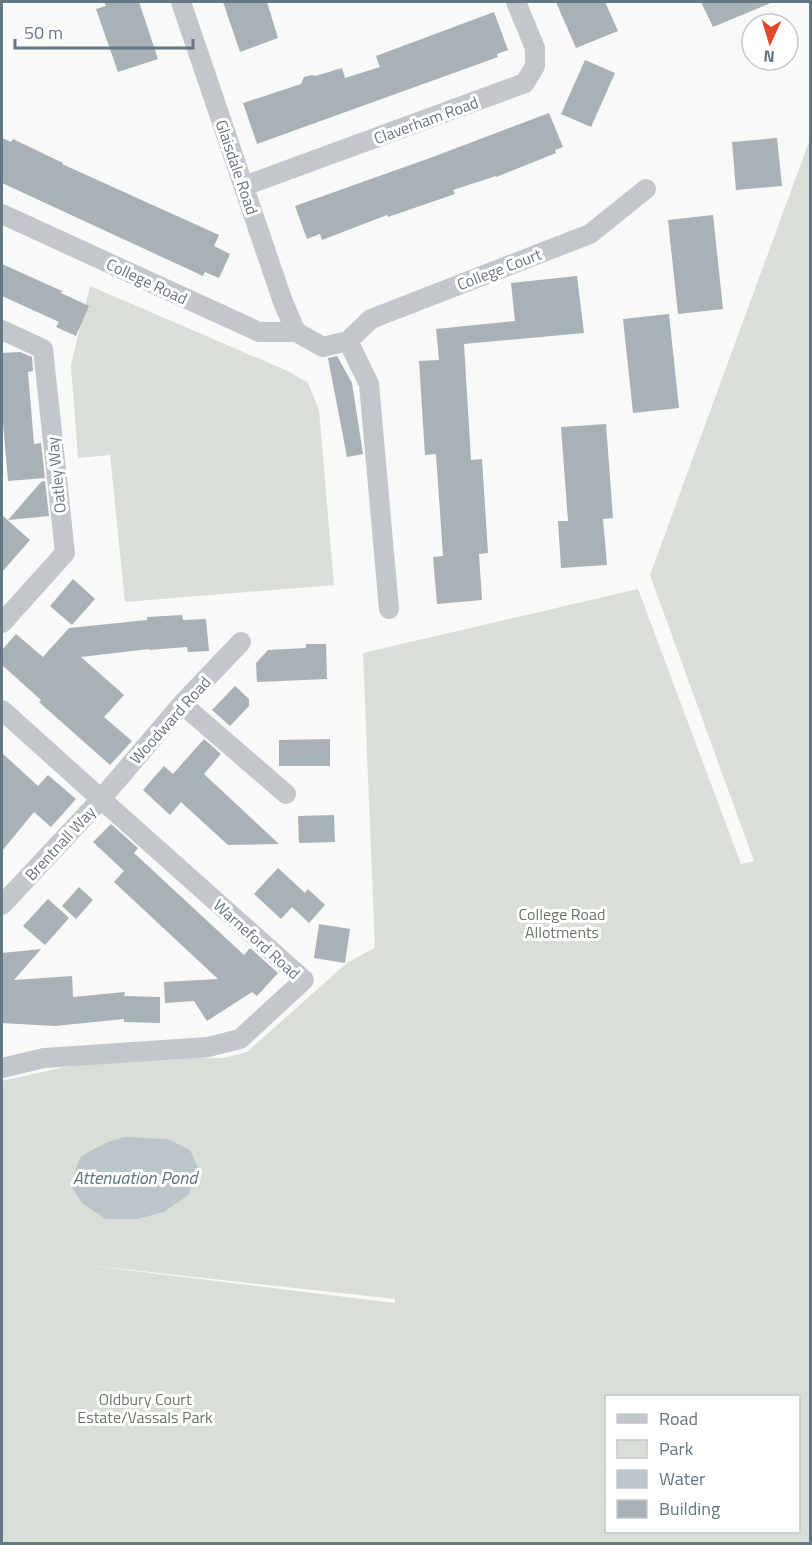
<svg xmlns="http://www.w3.org/2000/svg" width="812" height="1545" font-family="'Titillium Web',sans-serif">
	<rect width="100%" height="100%" fill="#f9f9f7"/>
	<g fill="#d9ded6" fill-rule="evenodd">
		<path d="M810,139V1543H2V1081L65,1067L172,1057L223,1058L247,1052L348,962L375,948L363,653L638,589L741,864L754,861L650,575ZM78,1264L395,1299V1303ZM606,1396H798V1532H606Z"/>
		<polygon points="90,286 290,372 308,383 319,410 334,585 125,602 110,455 78,458 71,365"/>
	</g>
	<polygon fill="#bac6ca" points="125,1137 168,1139 190,1150 199,1170 188,1195 164,1212 137,1219 106,1219 82,1203 70,1184 81,1156 108,1142"/>
	<g fill="#a7b1b6">
		<polygon points="104,2 139,2 158,59 118,72 96,9 106,6"/>
		<polygon points="223,2 267,2 278,38 240,52"/>
		<polygon points="556,2 605,2 618,31 576,48"/>
		<polygon points="701,2 773,2 713,27"/>
		<polygon points="494,12 508,50 497,54 498,57 257,144 243,103 301,84 304,77 312,75 315,76 342,68 345,78 380,67 376,56"/>
		<polygon points="585,60 615,73 591,127 561,114"/>
		<polygon points="549,113 563,147 555,150 556,153 496,177 496,176 453,190 455,194 388,217 387,215 322,240 320,234 307,239 295,206 430,158"/>
		<polygon points="2,138 11,142 13,139 63,163 62,164 219,235 214,246 230,254 219,278 205,272 203,276 2,183"/>
		<polygon points="777,138 782,186 736,190 732,142"/>
		<polygon points="713,215 723,309 678,314 668,220"/>
		<polygon points="2,264 62,291 61,293 89,306 76,336 56,327 59,322 2,296"/>
		<polygon points="577,276 584,333 464,344 471,460 482,459 488,553 479,554 482,600 437,604 433,557 443,556 436,454 425,455 419,361 439,360 436,329 515,321 511,283"/>
		<polygon points="669,314 679,408 633,413 623,319"/>
		<polygon points="20,352 32,357 33,371 28,372 34,444 41,443 45,478 8,481 2,411 2,353"/>
		<polygon points="337,356 352,383 363,454 347,457 328,358"/>
		<polygon points="606,424 613,518 603,519 607,565 561,568 558,521 568,521 561,427"/>
		<polygon points="45,481 49,516 8,520 41,482"/>
		<polygon points="2,515 30,540 2,572"/>
		<polygon points="73,579 95,599 72,625 50,606"/>
		<polygon points="182,615 183,620 206,619 209,651 188,652 187,647 149,650 149,649 81,657 124,695 104,717 132,741 110,765 39,702 41,700 2,665 2,650 16,634 43,657 69,628 147,620 147,617"/>
		<polygon points="306,644 326,644 327,679 257,682 256,663 268,650 306,648"/>
		<polygon points="235,686 249,699 249,706 230,726 212,710"/>
		<polygon points="204,739 221,754 204,774 279,844 228,845 181,802 170,815 143,790 164,766 173,774"/>
		<polygon points="330,739 330,766 279,766 279,740"/>
		<polygon points="2,753 38,786 48,775 76,799 51,827 34,812 2,851"/>
		<polygon points="334,815 335,842 299,843 298,816"/>
		<polygon points="111,824 138,848 134,853 244,955 250,948 278,973 257,996 252,992 207,1021 194,1001 165,1003 164,982 218,979 114,882 124,871 93,842"/>
		<polygon points="278,868 305,893 308,889 325,905 309,923 292,907 281,919 254,894"/>
		<polygon points="79,887 93,900 76,919 62,906"/>
		<polygon points="48,899 69,918 45,945 23,926"/>
		<polygon points="319,924 350,929 345,963 314,958"/>
		<polygon points="41,949 14,980 72,976 73,997 125,992 124,996 160,997 160,1023 124,1022 124,1019 55,1026 2,1023 2,953"/>
	</g>
	<g fill="none" stroke-linecap="round" stroke-linejoin="round">
		<g stroke="#c2c7cb" stroke-width="20">
			<polyline points="181,2 283,302 296,332"/>
			<polyline points="244,186 525,83 535,66 535,48 516,2"/>
			<polyline points="2,214 259,332 296,332 323,347 348,341 371,319 590,234 646,189"/>
			<polyline points="2,330 43,349 65,553 2,623"/>
			<polyline points="348,341 369,384 389,609"/>
			<polyline points="182,704 286,794"/>
			<polyline points="2,710 101,799 2,905"/>
			<polyline points="2,1068 44,1058 208,1047 240,1039 304,980 101,799 182,704 241,642"/>
		</g>
	</g>
	<g text-anchor="middle" stroke-width="6" stroke-linejoin="round" paint-order="stroke">
		<g font-size="16" fill="#647782" stroke="#fff">
			<text transform="translate(426 120) rotate(-20)" y="6">Claverham Road</text>
			<text transform="translate(237 167) rotate(71)" y="6">Glaisdale Road</text>
			<text transform="translate(499 269) rotate(-21)" y="6">College Court</text>
			<text transform="translate(147 281) rotate(25)" y="6">College Road</text>
			<text transform="translate(56 475) rotate(-96)" y="6">Oatley Way</text>
			<text transform="translate(170 720) rotate(-48)" y="6">Woodward Road</text>
			<text transform="translate(60 843) rotate(-47)" y="6">Brentnall Way</text>
			<text transform="translate(257 939) rotate(42)" y="6">Warneford Road</text>
		</g>
		<g font-size="16" fill="#687a63" stroke="#fff">
			<text x="562" y="920">College Road<tspan x="562" dy="18">Allotments</tspan></text>
			<text x="145" y="1405">Oldbury Court<tspan x="145" dy="18">Estate/Vassals Park</tspan></text>
		</g>
		<g font-size="18" font-style="italic" fill="#5e767c" stroke="#fff">
			<text x="135" y="1184">Attenuation Pond</text>
		</g>
	</g>
	<rect width="812" height="1545" fill="none" stroke="#647782" stroke-width="6"/>
	<rect x="605" y="1395" width="195" height="138" fill="#ffffff" stroke="#c1c9cd" stroke-width="1.5"/>
	<rect x="617" y="1414" width="30" height="9" fill="#c2c7cb" stroke="#c1c9cd" stroke-width="1.5"/>
	<text x="659" y="1425" font-size="18" fill="#647782">Road</text>
	<rect x="617" y="1440" width="30" height="18" fill="#d9ded6" stroke="#c1c9cd" stroke-width="1.5"/>
	<text x="659" y="1455" font-size="18" fill="#647782">Park</text>
	<rect x="617" y="1470" width="30" height="18" fill="#bac6ca" stroke="#c1c9cd" stroke-width="1.5"/>
	<text x="659" y="1485" font-size="18" fill="#647782">Water</text>
	<rect x="617" y="1500" width="30" height="18" fill="#a7b1b6" stroke="#c1c9cd" stroke-width="1.5"/>
	<text x="659" y="1515" font-size="18" fill="#647782">Building</text>
	<g transform="translate(770 42) rotate(184)"><circle r="28" fill="#ffffff" stroke="#c1c9cd" stroke-width="1.5"/>
	<path d="M0-4.5L10 22L0 15L-10 22Z" fill="#e4482b"/>
	<text y="-9" font-size="16" font-weight="bold" text-anchor="middle" fill="#647782">N</text>
	</g>
	<path d="M15 39v9h178v-9" fill="none" stroke="#647782" stroke-width="3"/>
	<text x="24" y="39" font-size="18" fill="#647782" stroke="#ffffff" stroke-width="4.5" paint-order="stroke">50 m</text>
</svg>
